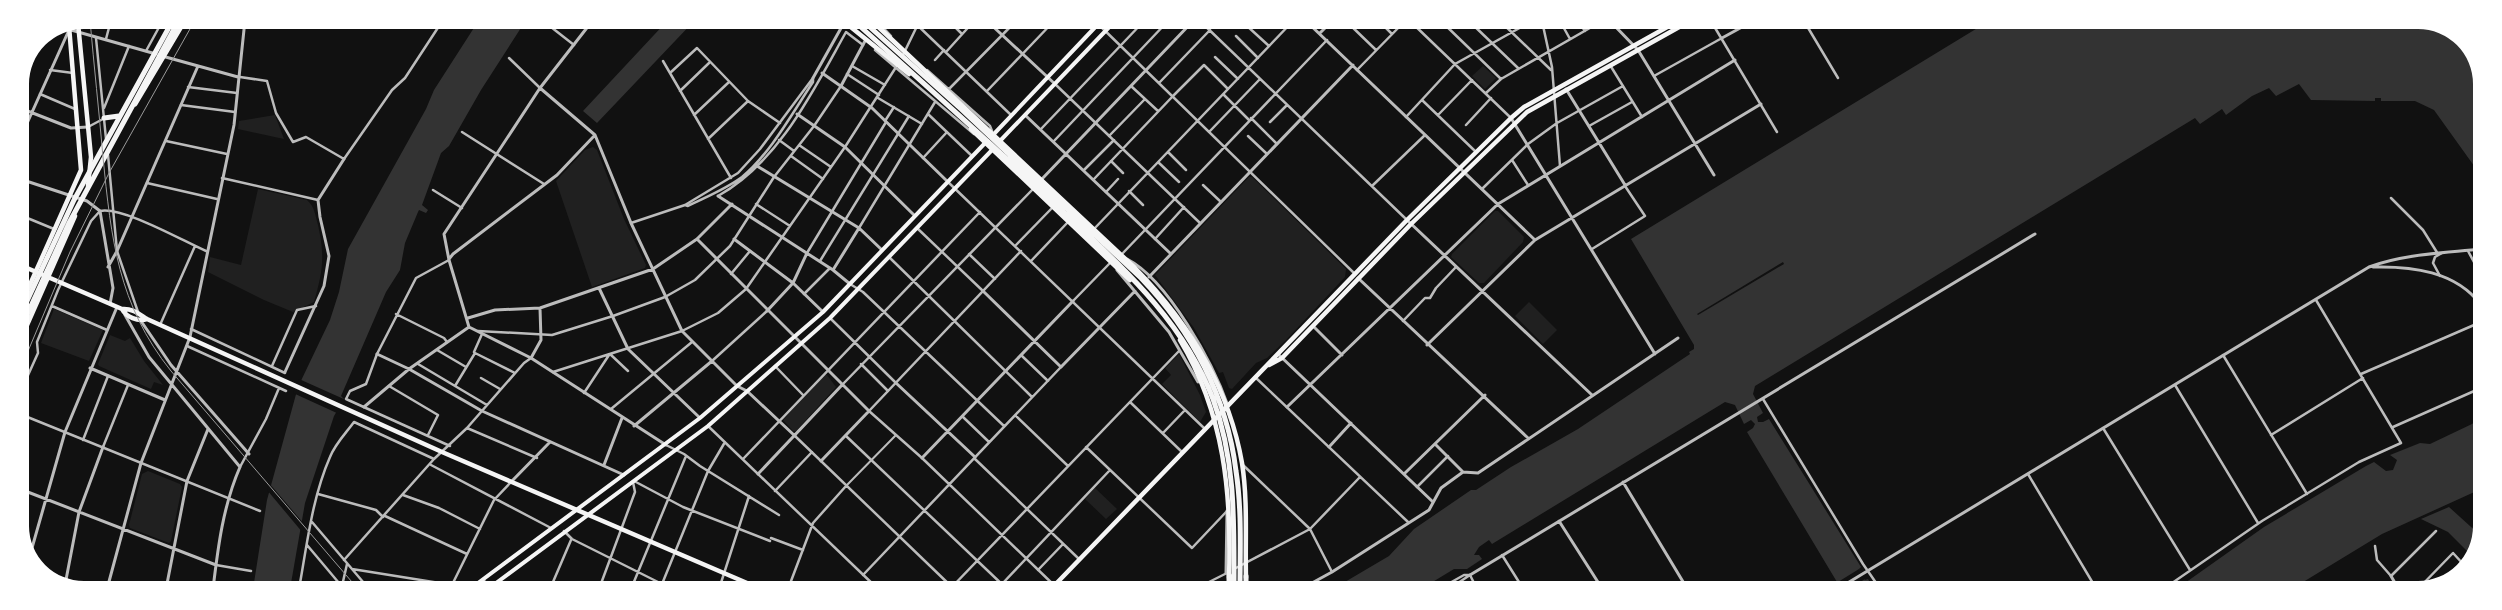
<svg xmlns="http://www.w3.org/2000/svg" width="2502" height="610" viewBox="0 0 2502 610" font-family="'Libre Baskerville',serif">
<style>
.green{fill:#202020}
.water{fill:#333}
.pier{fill:#111}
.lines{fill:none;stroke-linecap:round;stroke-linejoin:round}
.pedestrian{stroke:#bcbcbc;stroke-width:2}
.minor{stroke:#bcbcbc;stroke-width:2.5}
.tertiary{stroke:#bcbcbc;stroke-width:3}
.secondary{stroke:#f5f5f5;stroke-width:4}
.primary{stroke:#f5f5f5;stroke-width:4.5}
.trunk{stroke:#f5f5f5;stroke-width:4.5}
.motorway{stroke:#f5f5f5;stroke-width:5}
.rail{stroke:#9a9a9a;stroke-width:1}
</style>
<rect width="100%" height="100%" fill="#111"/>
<path class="green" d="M1483,66L1496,78L1485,89L1472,76Z
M275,115L284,139L238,129L239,121Z
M593,147L597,150L624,219L646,265L645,268L592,287L556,181L585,150Z
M1249,177H1252L1346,269L1345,277L1286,340L1267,358L1256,363L1232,389L1229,388L1223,372L1219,373L1194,328L1155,275Z
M258,189L307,200C315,207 315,215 318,225C325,256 323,271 314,302L293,312L264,300L208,272L210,257L241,265Z
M1495,211H1498L1524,237L1523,242L1484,283H1479L1451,257L1452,254Z
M1529,302L1557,330L1543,344L1515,316Z
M54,309L103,330L89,361L41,343Z
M110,335L125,341L130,338L144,361L163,385L154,382L151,389L99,366L98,364Z
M1179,354L1200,395L1206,412L1200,422L1162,384L1171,375L1165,368Z
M824,375H827L836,387L796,431H793L783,420Z
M148,471L180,484L182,487L171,541L169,543L130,528L129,525L142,474Z
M1095,488L1117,509L1106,519L1085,499Z"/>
<path class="water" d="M479,20H526L481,90L449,146L441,153L422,205L428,210L426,213L419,210L418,212L405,243L400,270L386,292L341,396L344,399L334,416L305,503L290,589H253L267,500L298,387L330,320L339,292L348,249L426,109L434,90Z
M668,20H695L597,123L583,111Z
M1989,21H2431L2466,42L2482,80V189L2474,171L2477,170L2434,110L2415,101H2381V98H2375V101L2311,100L2299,84L2276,96L2269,88L2252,96L2226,115L2222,109L2200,124L2195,118L1755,386L1753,394L1763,413L1757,417L1758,422H1763L1769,419L1861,567L1859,569L1865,580L1868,579L1874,590H1844L1837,582L1747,432L1753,428L1755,424L1751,420L1744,424L1735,405L1725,402L1492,544L1489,540L1479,547L1474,555H1479L1482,559L1467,569H1454L1421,589H1333L1389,556L1414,529L1471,490H1476L1511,467L1578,429L1690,354L1689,352L1694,349V345L1631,239Z
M2481,417V489L2382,534L2290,590H2175L2264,527L2366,466L2374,462L2386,471L2393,470L2397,460L2390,455L2420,443L2430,444L2472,424Z
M2449,507L2481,536L2471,555L2448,532L2421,519Z"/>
<path class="pier" d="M1783,262L1784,264L1698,315L1697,314Z
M299,379L346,400L339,414L293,393Z
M269,483L305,525L303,533L267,490Z
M1859,569L1865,579L1848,590H1843L1838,582Z"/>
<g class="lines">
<path class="pedestrian" d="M846,486L896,435"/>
<path class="minor" d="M542,20L574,45
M876,20L891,36
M912,20L1011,115
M948,20L962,34
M1095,21L1355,274
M1200,21L1407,220
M1346,21L1376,50
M1379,21L1392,34
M1410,21L1511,118
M1441,21L1501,79
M1469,21L1518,68
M1500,21L1551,70
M1542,21L1552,67L1560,166
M1560,21L1570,39
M1578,21L1585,31
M1711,21L1777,132
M1804,21L1838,78
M1246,25L1269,46
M1236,36L1258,58
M96,38L106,139
M106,39L111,20
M875,50L974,134
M146,51L163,20
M946,52L975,20
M902,57L920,20
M1215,57L1238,79
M509,58L540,88
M935,60L944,50
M663,61L731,178
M1610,65L1642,117
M852,66L885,85
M50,70L73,73
M927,70L990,126L992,131
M1357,70L1405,21
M670,73L697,48L748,101L780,123
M847,74L879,95
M1654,76L1722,38
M240,77L267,81L276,113L293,142L306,137L344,159L392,90L405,78L443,20
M1159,83L1210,30
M1055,84L1200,223
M1131,86L1158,111
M188,87L237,93
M949,89L1016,21
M680,91L709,63
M987,91L1054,21
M1486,93L1501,79L1602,21
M40,94L75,109
M1224,95L1249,120
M1173,96L1204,65L1228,89
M878,98L922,124
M1422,100L1476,152
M181,105L235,112
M104,108L129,46
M928,114L972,156
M694,115L729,82
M1438,115L1472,80
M1406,117L1455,64L1532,21
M1251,118L1277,144
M885,121L894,107
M1270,122L1287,105
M1466,125L1491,98
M1589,126L1632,102
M88,127L103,119
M1041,129L1144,21
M1210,131L1260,79
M462,132L544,184
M1109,136L1145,99
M1248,136L1267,154
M708,139L748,101
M779,140L794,151
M166,141L227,154
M1054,141L1168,21
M799,145L831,167
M1168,152L1186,170
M108,155L117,251L138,312
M791,156L823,179
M923,158L947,132
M1512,160L1528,185
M1111,161L1123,173
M1158,162L1179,182
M1084,170L1114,140
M222,178L318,200
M1094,179L1173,96
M948,182L1205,429
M147,183L217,199
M1203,185L1221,202
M1372,186L1425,135
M1482,189L1528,144L1557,123L1623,86
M433,190L462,208
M1129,191L1143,205
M1106,192L1118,179
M718,196C779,162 813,91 846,32L863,45
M2391,198L2423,230L2438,254
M756,204L790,226
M685,205L688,206C706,197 726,189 742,177C770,154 793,112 813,82V78
M20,215L54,229
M631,223L685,205L738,173L760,149L813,78
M859,228L935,102
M917,228L983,291
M1094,229L1293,21
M1155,239L1184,207
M1016,245L1053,207
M1592,249L1645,216L1625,186
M1021,251L869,411L922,458L1058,589
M2468,251L2481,275
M807,253L886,122
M969,254L995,279
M1122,254L1327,40
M889,257L1032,397
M449,260L416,278L377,354L366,384L350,391L346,399L450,446
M820,261L909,116
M1031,261L1068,222
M731,274L750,251
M2440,276L2433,263L2435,257L2442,253
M850,284L863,292L1004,426
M804,294L830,268
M1073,301L1110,263
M52,306L107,330
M396,314L444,338L447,342
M830,318L896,383
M1403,321L1425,298H1430L1436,288L1456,267
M160,325L195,246
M191,329L285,373
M478,331L552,335L613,316L665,297L695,280L730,246L774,177L814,126L841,86
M187,346L286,391
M437,350L466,367
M474,352L482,334
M610,354L628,371
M2223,355L2307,494
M1022,356L1048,381
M712,361L767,311
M418,364L487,405
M861,364L888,391
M272,366L297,310L316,306
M775,366L803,395
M553,372L682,331L718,313L746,289L845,147L898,64
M2361,374L2481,322
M1255,377L1408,522
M481,378L500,389
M842,385L1033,189
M2175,385L2258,523
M389,386L438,415L428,435
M455,386L475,353L515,373
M20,393L38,353L37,342L58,290L91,221L100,211C122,206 183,241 206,251
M584,393L609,355
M1763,399L1863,564L1881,590
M1130,402L1182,452
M611,409L692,342
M20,414L260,511
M1015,415L1068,466
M963,417L989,442
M708,426L878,589
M2393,427L2481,388
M467,428L537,458
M2103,428L2190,570
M1163,433L1185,410
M2271,435L2363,378
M795,436L954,589
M846,436L1007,589
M83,440L108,376
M666,445L684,454L700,466L779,515
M103,447L128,385
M1086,447L1192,548L1227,511
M743,459L980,212
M975,459L1079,559
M431,465L551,528
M1243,465L1310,529L1332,572
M240,467L266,419L279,388
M2028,474L2097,590
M634,481L683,507L770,541
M1417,487L1448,456
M775,491L812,452
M318,494L376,510L383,517
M403,495L439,508L480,529
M385,516L467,554
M312,522L369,589
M564,531L572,539L672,589
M771,538L803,550
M307,545L344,589
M2375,546L2377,560L2391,576L2436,531
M1502,555L1524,590
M344,560L434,459L467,428L524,363L531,358
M216,565L251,571
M352,569L452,585
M1234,569L1310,529L1360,477
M1038,570L1063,544
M44,573L83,589
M863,575L1061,367
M1470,575L1477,589
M2451,579L2464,565
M483,580L493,589
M1002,584L1110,470
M342,586L347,564
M2302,587L2304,590
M299,589C307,545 312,498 330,457C335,444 346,433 354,422L434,459
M450,589L494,500L511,482
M550,589L571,540
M599,589L635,492L633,482
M631,589L686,456
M660,589L708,471L725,442
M719,589L749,496
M788,589L813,523L846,486
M950,589L1179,351
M1195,589L1227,573
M1439,589L1464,575H1470
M1449,589L1470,575
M2162,590L2262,521L2359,462L2401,443L2316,300
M2417,590L2453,553L2464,565"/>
<path class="tertiary" d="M986,20L1055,84
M1306,21L1535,240
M1610,21L1638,50L1714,175
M64,28L156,54
M1320,33L1332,21
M1722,38L1753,21
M162,56L238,77
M822,73L872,108L948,182
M813,78L845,21
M841,86L865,41
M540,88L595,135L631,223L682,331L737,386L747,391L795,436
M1566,89L1625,185
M20,108L71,128L88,127
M797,114L845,147L915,216
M1025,115L1171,254
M1511,118L1655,354
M20,139L69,30
M757,166L859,228L882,250
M20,179L87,201L100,211L113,288L110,304
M1041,180L1193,21
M718,196L833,270L850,284
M1407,220L1592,395
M697,239L869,411L821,461
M734,239L793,283L823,312
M449,259L453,254L557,175L595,135
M1127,259C1168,280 1213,363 1228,406
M108,267L117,251L198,66
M2373,267C2411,266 2456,271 2481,305
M833,270L859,228
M1117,270L1169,332L1198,382
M1149,277L1353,65
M1358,278L1528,438
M599,288L628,349L700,418
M983,291L1061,367L1135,291
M767,311L793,283L807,253
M125,315L149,357L240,467C223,506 218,547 213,589
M468,318L495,310L540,308L653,269L697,239L732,204
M141,321L171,365L249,454
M1313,326L1342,355
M469,327L449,260L444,234L540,88L593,20
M469,327L531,358L666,445
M1427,345L1535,240L1761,104
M377,354L409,369L482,411L624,475
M1278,354L1433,502
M531,358L541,340L540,308
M90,368L165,400
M285,372L324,286L329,256L320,217L318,200L344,159
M896,383L975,457
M364,407L409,369L469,327
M1287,407L1498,204L1735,60
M634,426L712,361
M1435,444L1463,472
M1329,447L1351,423
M922,458L1073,301
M604,465L622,418
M758,474L842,385
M1404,474L1485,395
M511,482L550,442
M1623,482L1688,590
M20,489L216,565
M1559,521L1603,590
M30,555L65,432L117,307
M1226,573L1227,511
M1470,575L2035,234
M2391,576L2399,590
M65,585L79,512L103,447
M1454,587L1455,589
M107,589L141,463L190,337L234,125L245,20
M166,589L187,481L208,429
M1301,589L1332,572L1429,510L1441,488L1463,472L1478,473L1678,338
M1836,590L2369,267C2404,254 2444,253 2481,249"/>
<path class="secondary" d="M992,136L1101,21
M999,142L1115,21
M470,589L700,418L823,312L987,141
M488,589L708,426L830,318L993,149"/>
<path class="primary" d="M78,23L91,157L88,186
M20,265L122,309C132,308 139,314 147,319L442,452L761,589
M20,307L81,170L69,26
M122,309C126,317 138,322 147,319
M20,341L75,216
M1269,365L1282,358L1411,224L1527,112L1690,21
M1051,589L1407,220L1511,118L1524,107L1678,21"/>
<path class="trunk" d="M842,20L909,74
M871,20L1135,268C1188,322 1229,388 1242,463C1248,501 1245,540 1246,578
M971,129L1130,280
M1180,340C1224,413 1232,494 1229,578"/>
<path class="motorway" d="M853,20C921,81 989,141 1055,204C1117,263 1182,317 1213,399C1236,461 1234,524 1234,589
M862,20L961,109L1141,278C1192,331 1227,397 1236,471C1242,510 1240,550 1240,589
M135,104L185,20
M104,118L119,116
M20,316L74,200L173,20
M20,330L69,223L179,20
M1229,575V589
M1246,589V576"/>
<path class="rail" d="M90,20C94,66 99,111 103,157C111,238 118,305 171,371L358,589
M20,370L70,252L109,173L195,20"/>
</g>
<path d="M0 0H2502V610H0ZM84 29H2418A55 55 0 0 1 2473 84V526A55 55 0 0 1 2418 581H84A55 55 0 0 1 29 526V84A55 55 0 0 1 84 29Z" fill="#fff" fill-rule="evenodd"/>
</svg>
